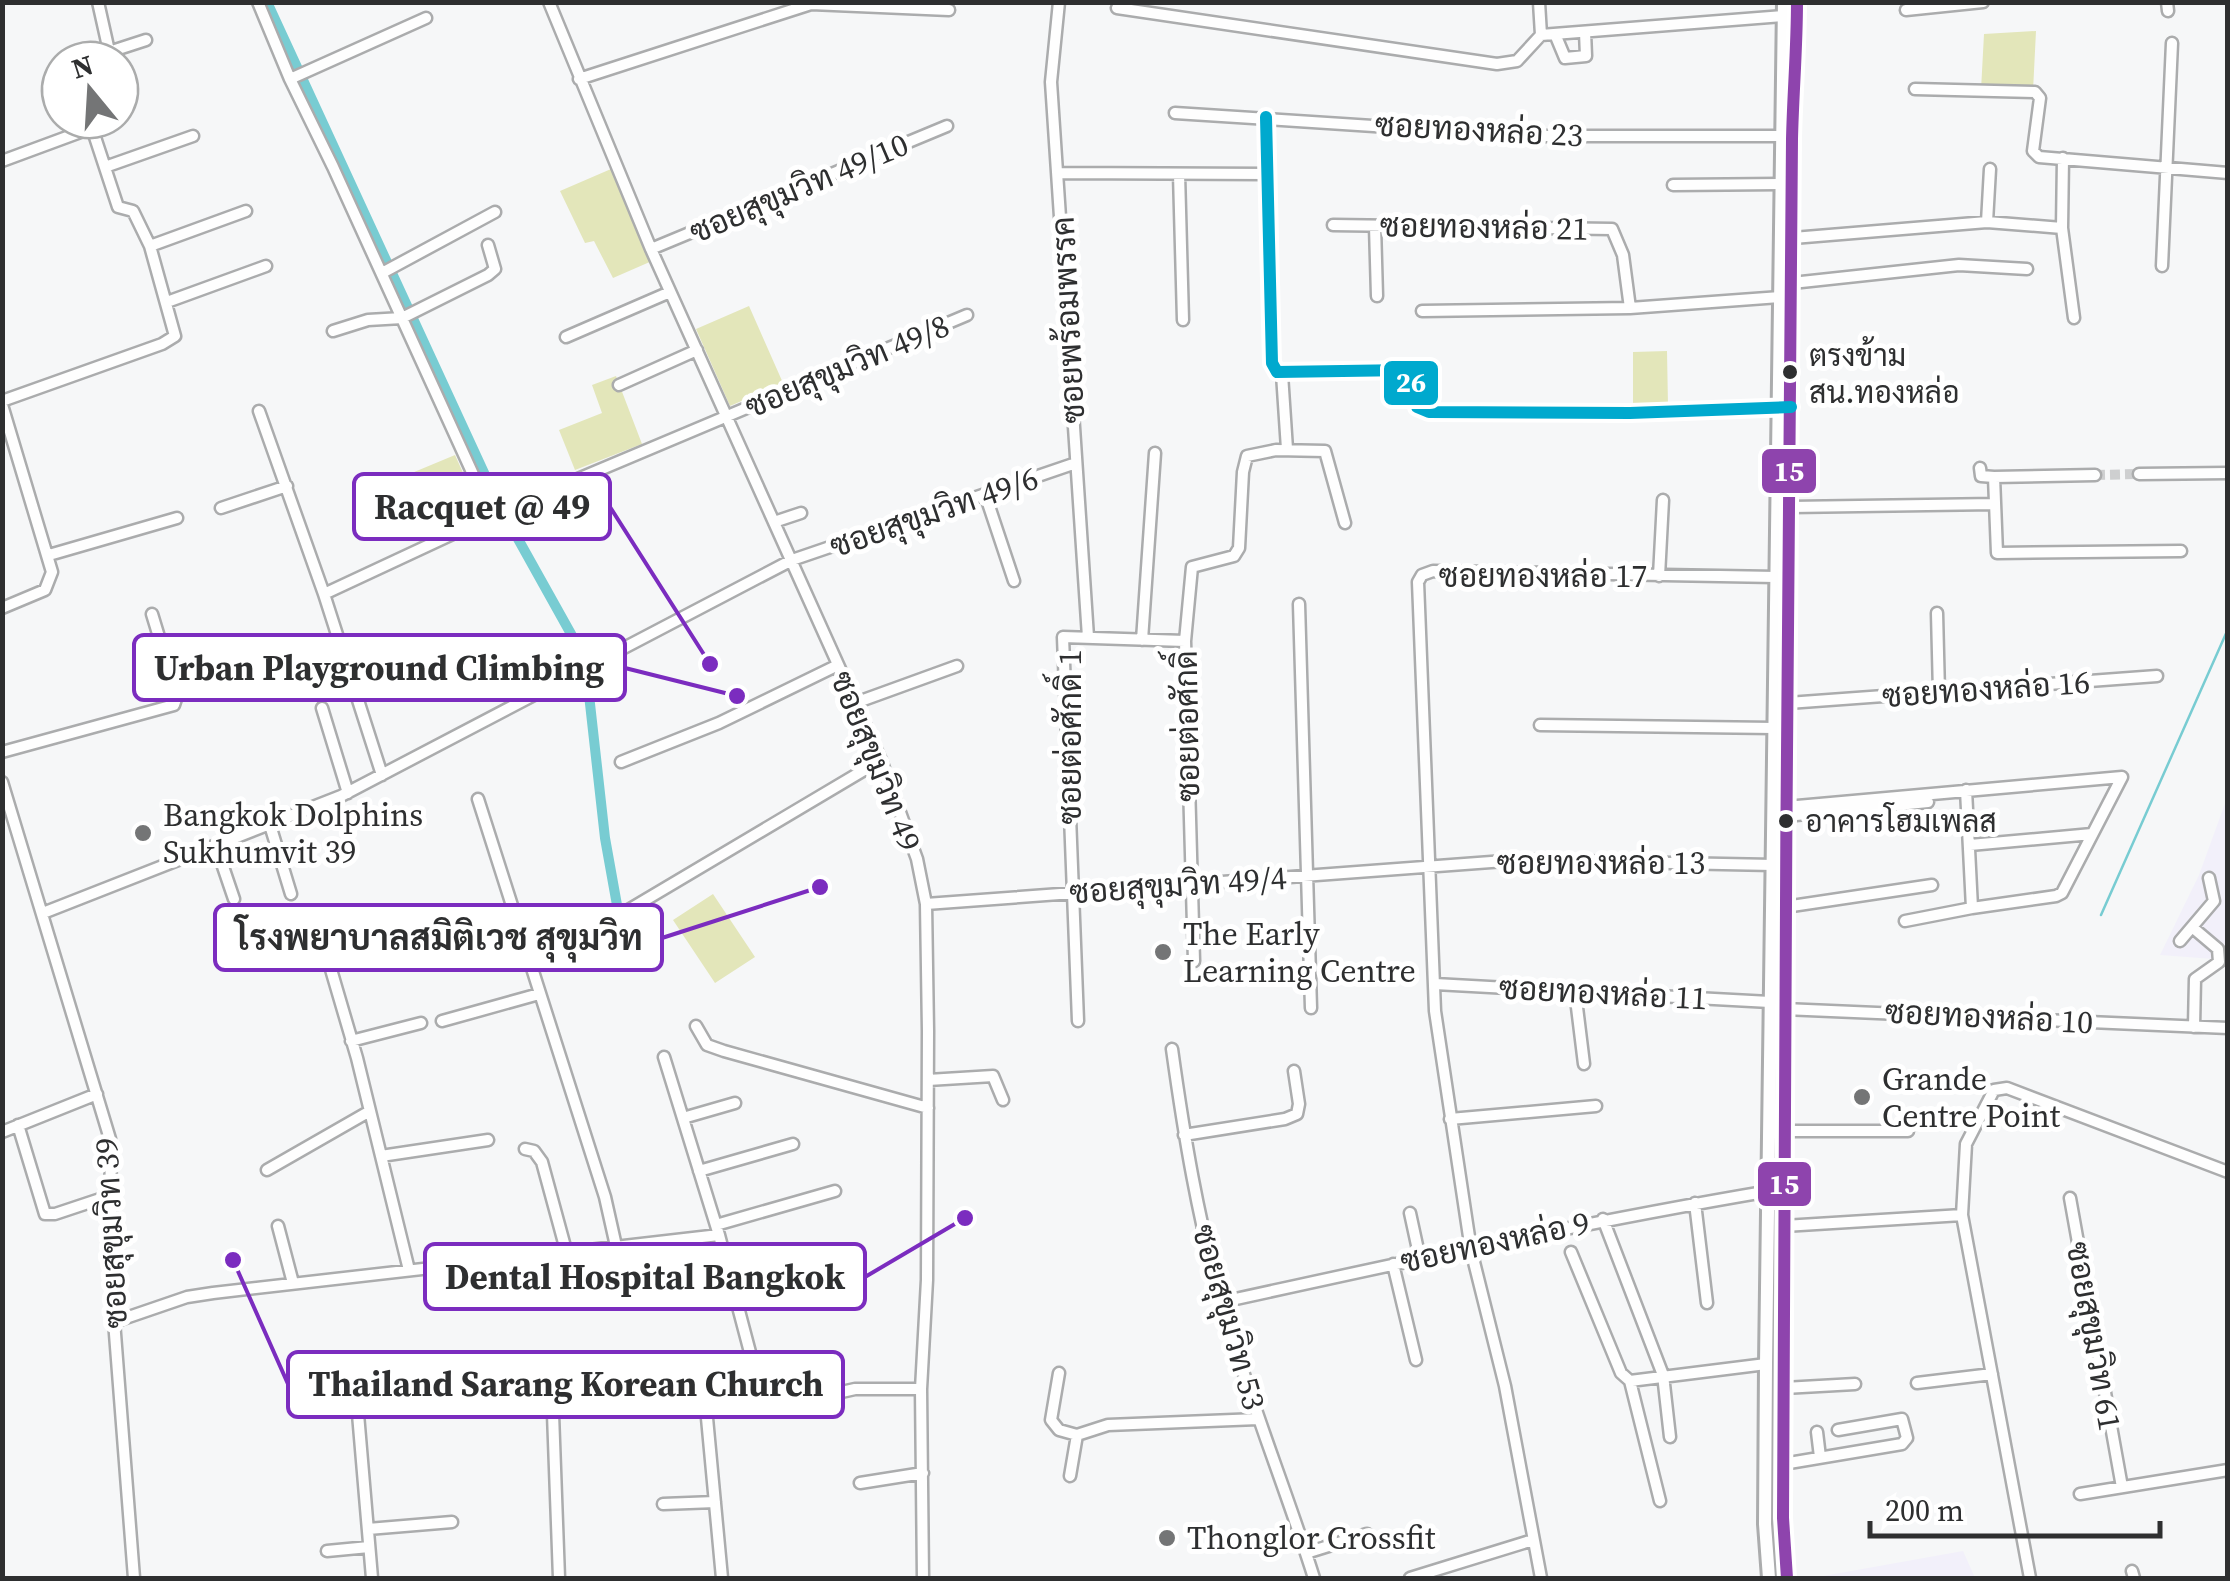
<svg xmlns="http://www.w3.org/2000/svg" width="2230" height="1581" viewBox="0 0 2230 1581" font-family="'Source Serif 4',Sarabun,serif">
<style>
.commercial{fill:#f2f0fa}
.green{fill:#e3e6ba}
.lines{fill:none;stroke-linecap:round;stroke-linejoin:round}
.stream{stroke:#78ccd2;stroke-width:2.5}
.canal{stroke:#78ccd2;stroke-width:10}
.minor-tunnel{stroke:#cecfd0;stroke-width:10;stroke-dasharray:10 5;stroke-linecap:butt}
.minor-casing{stroke:#abacad;stroke-width:15}
.major-casing{stroke:#abacad;stroke-width:18}
.minor{stroke:#fefefe;stroke-width:10}
.major{stroke:#fefefe;stroke-width:12}
.bus-1-casing{stroke:#fff;stroke-width:20}
.bus-2-casing{stroke:#fff;stroke-width:20}
.bus-1{stroke:#8e44ad;stroke-width:12}
.bus-2{stroke:#00a9ce;stroke-width:12}
.bus-dot{fill:#2e2f30;stroke:#fff;stroke-width:4}
.poi-dot{fill:#747576;stroke:#fff;stroke-width:4}
.labels{text-anchor:middle;dominant-baseline:central;stroke-width:10;stroke-linejoin:round;paint-order:stroke}
.bus-label{font-size:30px;fill:#2e2f30;stroke:#fff;text-anchor:start}
.street-label{font-size:32px;fill:#2e2f30;stroke:#fff}
.poi-label{font-size:32px;fill:#2e2f30;stroke:#fff;text-anchor:start}
.leader{fill:none;stroke:#7b2cbf;stroke-width:4}
.callout-dot{fill:#7b2cbf;stroke:#fff;stroke-width:4}
.callout{fill:#fff;stroke:#7b2cbf;stroke-width:4}
.callout-label{font-size:35px;text-anchor:middle;font-weight:bold;fill:#2e2f30}
.line-badge{stroke:#fff;stroke-width:4}
.badge-label{font-size:28px;text-anchor:middle;font-weight:bold;fill:#fff}
</style>
<rect width="100%" height="100%" fill="#f6f7f8"/>
<path class="commercial" d="M2227,798V960L2160,955L2199,875Z
M1963,1551L1975,1578H1812Z"/>
<path class="green" d="M2036,31L2033,91L1981,90L1984,34Z
M611,169L652,261L613,278L594,241L585,243L560,191Z
M749,306L783,383L730,406L696,329Z
M1667,351L1668,406H1633V352Z
M616,376L642,444L575,470L559,430L602,413L592,385Z
M455,455L479,508L428,534L407,475Z
M713,894L755,957L715,983L673,920Z"/>
<g class="lines">
<path class="stream" d="M2101,915L2228,629"/>
<path class="canal" d="M267,2L498,503L585,659L605,838L617,905"/>
<path class="minor-tunnel" d="M2095,475L2139,474"/>
<g class="minor-casing">
<path id="minor" d="M98,2L111,60
M258,2L290,79L333,167L492,516
M549,2L651,249L881,760L917,859L926,904L928,1031L927,1280L921,1389L923,1578
M1059,2L1051,82L1088,637
M1539,2L1541,35
M2167,2L2168,11
M1117,8L1497,64L1517,61L1541,35
M1906,10L1983,2
M1555,34L1565,58L1586,56L1585,32
M1541,35L1784,16
M109,52L146,40
M290,79L426,18
M579,79L811,4L949,10
M1915,89L2035,92L2040,98L2033,151L2039,157L2228,173
M120,102V115
M1175,113L1526,136H1784
M1266,117L1272,363L1277,372L1408,370L1417,407L1429,412L1630,413L1778,407
M2063,158L2062,228L2074,318
M2,161L113,120
M105,167L193,136
M1059,173L1267,174
M1179,174L1183,320
M1673,185L1783,184
M1987,222L1990,169
M1333,225L1612,229L1623,255L1630,308
M1375,226L1377,296
M1793,238L1987,222L2062,228
M150,246L246,211
M651,249L947,126
M2162,266L2172,43
M382,273L495,212
M1792,283L1959,265L2027,269
M167,302L266,266
M1422,311L1630,308L1781,297
M333,331L368,320L402,318L488,275L495,269L488,245
M566,337L670,292
M1282,374L1287,449
M619,385L697,350
M2,401L162,344L175,336L150,246L133,211L118,207L92,128
M2,405L52,572L45,590L2,608
M259,411L324,594L382,775
M1980,468L1981,476L1994,477
M2139,474L2228,473
M2095,475L1994,477L1997,553L2181,551
M985,494L1014,581
M1791,507L1995,504
M221,508L287,486
M774,522L801,513
M49,555L177,518
M1659,576L1663,500
M324,594L502,511L967,315
M1299,604L1311,1008
M1937,613L1939,693
M1142,640L1155,453
M855,703L957,666
M1788,703L2157,676
M322,708L348,793
M1540,725L1774,728
M2,752L174,705L177,696L152,614
M621,762L719,723L838,665
M2,782L110,1139L113,1308L134,1578
M1966,790L1972,908
M478,799L605,1197L616,1246
M1786,807L2122,777L2062,893L2056,896L1972,908L1905,921
M1786,816L1928,802
M270,825L291,894
M1970,845L2092,834
M216,846L234,899
M926,904L1518,860L1773,865
M1785,907L1932,885
M43,913L341,796L792,560L1076,463
M620,915L881,760
M2192,927L2218,949L2219,962L2195,979L2194,1027
M320,932L357,1058L409,1270
M2180,941L2214,901L2209,878
M1194,961L1185,641L1192,567L1234,556L1239,548L1243,472L1247,456L1276,450L1325,451L1345,523
M330,966L381,950
M1435,984L1770,1002
M1575,991L1584,1064
M1784,1009L2228,1028
M442,1021L539,994
M1078,1021L1063,637L1185,641
M696,1026L707,1045L724,1051L928,1108
M351,1041L421,1023
M1172,1049C1184,1135 1198,1220 1222,1303C1248,1397 1285,1486 1314,1578
M664,1057L719,1235L765,1409L855,1389H921
M928,1080L993,1076L1003,1100
M683,1118L735,1103
M1450,1119L1596,1106
M18,1125L45,1214H55L112,1195
M1785,1131H1908
M2,1132L97,1094
M1184,1135L1285,1119L1297,1114L1299,1104L1294,1071
M525,1149L534,1151L542,1162L567,1254
M381,1156L488,1140
M267,1170L370,1111
M699,1171L793,1144
M2070,1198L2122,1487
M1695,1203L1707,1303
M1410,1213L1420,1259
M1603,1219L1663,1375L1670,1437
M716,1225L835,1191
M278,1226L293,1283
M1784,1226L1962,1215
M1571,1252L1621,1373L1630,1381L1660,1501
M1393,1264L1416,1360
M730,1278L818,1253
M1222,1302C1404,1262 1586,1222 1770,1191
M114,1322L187,1297L213,1293L719,1235
M551,1359L559,1578
M354,1367L372,1578
M1059,1373L1051,1420L1059,1430L1077,1435L1108,1425L1258,1419
M1630,1381L1766,1364
M1917,1383L1992,1374
M1784,1388L1855,1384
M707,1418L722,1578
M1817,1432L1820,1457
M1783,1464L1902,1444L1907,1438L1902,1419L1838,1430
M1070,1476L1077,1435
M860,1483L923,1473
M2080,1494L2228,1470
M663,1504L715,1502
M368,1529L452,1522
M327,1551L369,1547
M1306,1553L1367,1534
M2132,1571L2134,1578
M1410,1578L1533,1540
M1541,1578L1505,1386L1471,1250L1435,1011L1418,582L1422,575L1433,571L1776,577
M2030,1578L1962,1215L1966,1144L1994,1090L2007,1088L2228,1172"/>
</g>
<g class="major-casing">
<path id="major" d="M1769,1578L1765,1524L1766,1364L1784,2
M1787,1578L1783,1518C1785,1058 1787,599 1792,139C1793,94 1797,48 1797,2"/>
</g>
<use href="#minor" class="minor"/>
<use href="#major" class="major"/>
<g class="bus-1-casing">
<path id="bus-1" d="M1787,1578L1783,1518C1785,1058 1787,599 1792,139C1793,94 1797,48 1797,2"/>
</g>
<g class="bus-2-casing">
<path id="bus-2" d="M1266,117L1272,363L1277,372L1408,370L1417,407L1429,412L1630,413L1791,407"/>
</g>
<use href="#bus-1" class="bus-1"/>
<use href="#bus-2" class="bus-2"/>
</g>
<g class="bus-dot">
<circle cx="1790" cy="372" r="9"/>
<circle cx="1786" cy="821" r="9"/>
</g>
<g class="poi-dot">
<circle cx="143" cy="833" r="10"/>
<circle cx="1163" cy="952" r="10"/>
<circle cx="1862" cy="1097" r="10"/>
<circle cx="1167" cy="1538" r="10"/>
</g>
<g class="labels">
<g class="bus-label">
<text x="1809" y="355">ตรงข้าม<tspan x="1809" dy="37">สน.ทองหล่อ</tspan></text>
<text x="1805" y="821">อาคารโฮมเพลส</text>
</g>
<g class="street-label">
<text transform="translate(1479 130) rotate(3)">ซอยทองหล่อ 23</text>
<text transform="translate(799 188) rotate(-23)">ซอยสุขุมวิท 49/10</text>
<text transform="translate(1484 227) rotate(1)">ซอยทองหล่อ 21</text>
<text transform="translate(1068 320) rotate(-93)">ซอยพร้อมพรรค</text>
<text transform="translate(847 366) rotate(-23)">ซอยสุขุมวิท 49/8</text>
<text transform="translate(934 512) rotate(-19)">ซอยสุขุมวิท 49/6</text>
<text x="1543" y="576">ซอยทองหล่อ 17</text>
<text transform="translate(1986 689) rotate(-4)">ซอยทองหล่อ 16</text>
<text transform="translate(1187 726) rotate(-91)">ซอยต่อศักดิ์</text>
<text transform="translate(1070 737) rotate(-90)">ซอยต่อศักดิ์ 1</text>
<text transform="translate(876 761) rotate(68)">ซอยสุขุมวิท 49</text>
<text x="1601" y="863">ซอยทองหล่อ 13</text>
<text transform="translate(1178 885) rotate(-4)">ซอยสุขุมวิท 49/4</text>
<text transform="translate(1603 993) rotate(3)">ซอยทองหล่อ 11</text>
<text transform="translate(1989 1017) rotate(3)">ซอยทองหล่อ 10</text>
<text transform="translate(111 1233) rotate(-93)">ซอยสุขุมวิท 39</text>
<text transform="translate(1495 1242) rotate(-12)">ซอยทองหล่อ 9</text>
<text transform="translate(1229 1317) rotate(74)">ซอยสุขุมวิท 53</text>
<text transform="translate(2094 1336) rotate(80)">ซอยสุขุมวิท 61</text>
</g>
<g class="poi-label">
<text x="163" y="815">Bangkok Dolphins<tspan x="163" dy="37">Sukhumvit 39</tspan></text>
<text x="1183" y="934">The Early<tspan x="1183" dy="37">Learning Centre</tspan></text>
<text x="1882" y="1079">Grande<tspan x="1882" dy="37">Centre Point</tspan></text>
<text x="1187" y="1538">Thonglor Crossfit</text>
</g>
</g>
<path class="leader" d="M710 664L610 507M737 696L625 668M820 887L662 938M965 1218L865 1277M233 1260L288 1384"/>
<g class="callout-dot">
<circle cx="710" cy="664" r="10"/>
<circle cx="737" cy="696" r="10"/>
<circle cx="820" cy="887" r="10"/>
<circle cx="965" cy="1218" r="10"/>
<circle cx="233" cy="1260" r="10"/>
</g>
<g class="callout">
<rect x="354" y="474" width="256" height="65" rx="10"/>
<rect x="134" y="635" width="491" height="65" rx="10"/>
<rect x="215" y="905" width="447" height="65" rx="10"/>
<rect x="425" y="1244" width="440" height="65" rx="10"/>
<rect x="288" y="1352" width="555" height="65" rx="10"/>
</g>
<g class="callout-label">
<text x="482" y="519">Racquet @ 49</text>
<text x="379" y="680">Urban Playground Climbing</text>
<text x="439" y="950">โรงพยาบาลสมิติเวช สุขุมวิท</text>
<text x="645" y="1289">Dental Hospital Bangkok</text>
<text x="566" y="1396">Thailand Sarang Korean Church</text>
</g>
<g class="line-badge">
<rect x="1382" y="359" width="58" height="48" rx="10" fill="#00a9ce"/>
<rect x="1760" y="447" width="58" height="48" rx="10" fill="#8e44ad"/>
<rect x="1756" y="1160" width="57" height="48" rx="10" fill="#8e44ad"/>
</g>
<g class="badge-label">
<text x="1411" y="392">26</text>
<text x="1789" y="481">15</text>
<text x="1784" y="1194">15</text>
</g>
<rect width="2230" height="1581" fill="none" stroke="#2e2f30" stroke-width="10"/>
<g transform="translate(90 90) rotate(342)"><circle r="48" fill="#ffffff" stroke="#abacac" stroke-width="2.5"/>
<path d="M0-8L18 38L0 25L-18 38Z" fill="#747576"/>
<text y="-15" font-size="28" font-weight="bold" text-anchor="middle" fill="#2e2f30">N</text>
</g>
<path d="M1870 1521v15h290v-15" fill="none" stroke="#2e2f30" stroke-width="5"/>
<text x="1885" y="1521" font-size="30" fill="#2e2f30" stroke="#ffffff" stroke-width="8" paint-order="stroke">200 m</text>
</svg>
